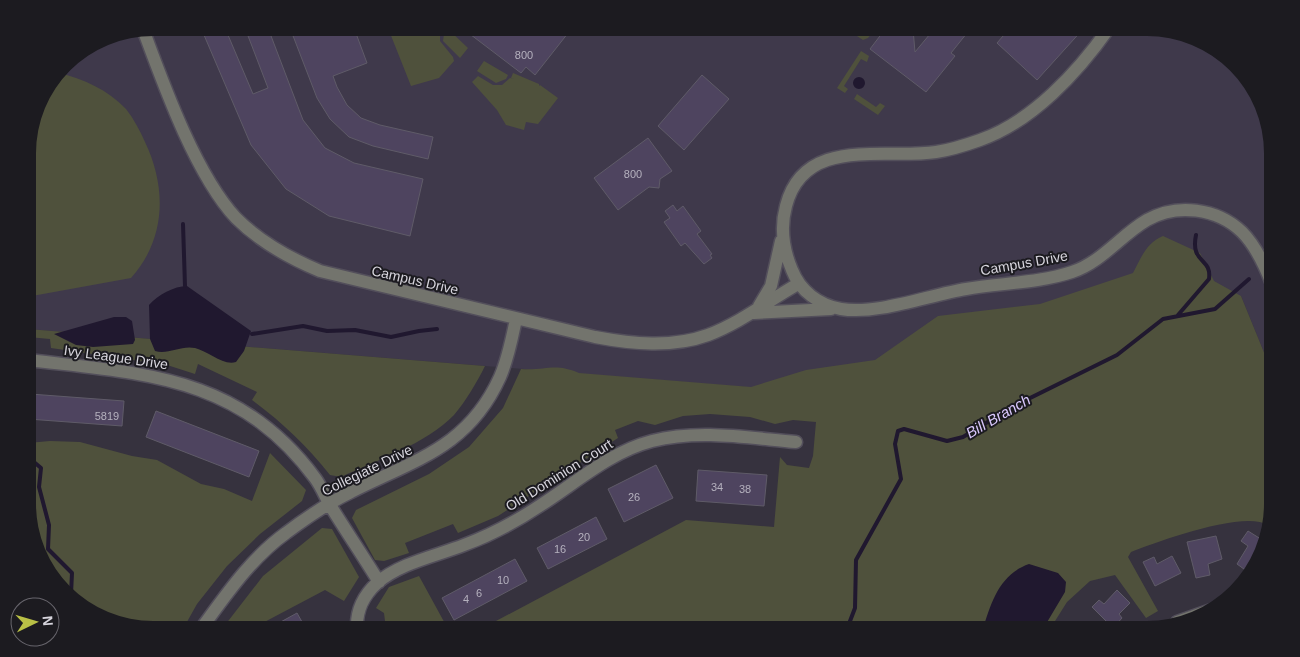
<svg xmlns="http://www.w3.org/2000/svg" width="1300" height="657" viewBox="0 0 1300 657" font-family="Helvetica,sans-serif">
<style>
.built{fill:#3f394b}
.green{fill:#4f513c}
.water{fill:#20182f}
.lines{fill:none;stroke-linecap:round;stroke-linejoin:round}
.stream{stroke:#20182f;stroke-width:4}
.building{fill:#4e445f;stroke:#5f5b68}
.minor-casing{stroke:#534f5b;stroke-width:15}
.minor{stroke:#73746d;stroke-width:12}
.labels{text-anchor:middle;dominant-baseline:central;stroke-width:4;stroke-linejoin:round;paint-order:stroke}
.number-label{font-size:11px;fill:#b5b1be}
.street-label{font-size:14px;fill:#d7d5dd;stroke:#1c1b20}
.water-label{font-size:15px;font-style:italic;fill:#dac8fd;stroke:#1c1b20}
</style>
<rect width="100%" height="100%" fill="#36323e"/>
<path class="built" d="M153,28H1147L1202,40L1247,77L1271,137L1272,372L1241,296L918,401L28,329V145L40,98L70,59L105,37Z"/>
<path class="green" d="M388,28H444L440,34V41L453,57L454,61L439,78L411,86Z
M845,28H876L868,38L863,40Z
M916,28H935L929,35L917,36Z
M448,29L468,48L460,58L443,41L444,34Z
M861,51L869,56L867,62L861,59L844,86L848,89L845,93L837,88Z
M484,61L508,75L506,79L496,83L477,71Z
M59,73C84,79 108,90 126,109C134,119 140,131 145,142C167,188 166,239 131,278L32,296V286H28V145L40,98Z
M513,73L539,84V86L540,85L558,98L538,124L526,122L524,130L506,125L497,110L472,82L478,76L493,85H502L510,78L514,79L511,78Z
M857,94L876,107L880,103L885,106L878,115L854,99Z
M1163,236L1200,253L1214,281L1241,296L1272,372V504L1268,525C1243,510 1157,542 1131,552L1128,557L1158,611L1146,618L1115,575L1090,581L1067,602L1050,629H481L686,520L774,527L780,457L787,465L809,468L813,456L816,422L793,420L775,424L750,417L710,414L683,416L655,425L638,421L615,430L618,438L498,516L458,533L453,524L405,543L409,553L384,561L375,560L352,518L356,510L429,474L469,447L503,408L521,369C546,371 554,362 579,373L751,387L806,370L875,360L938,316L1040,304L1133,273C1141,258 1146,243 1163,236Z
M28,329L485,366C477,382 466,401 454,415C426,444 377,460 341,477L330,475C306,445 283,423 252,400L257,392L198,364L195,374L167,365L51,348L50,339L28,337Z
M50,441L80,442L132,456L157,460L201,484L224,489L252,501L270,453L306,490L302,501L260,534L227,566L197,604L183,629H153L98,617L53,580L29,521L28,443Z
M322,528L332,529L359,577L344,601L325,590L255,627L256,629H222L263,576Z
M419,576L448,629H386L384,613L376,608L389,587Z"/>
<path class="water" d="M853 83a6 6 0 1 1 12 0a6 6 0 1 1-12 0Z
M187,286L251,331L244,351L236,362C223,366 208,351 195,348C181,345 168,355 155,351L150,339L149,305C158,295 174,286 187,286Z
M114,317H126L132,321L135,340L133,344L93,347L76,345L54,334Z
M1029,564L1058,573L1066,582L1065,592L1043,629H983C991,602 1000,574 1029,564Z"/>
<g class="lines">
<path class="stream" d="M183,224L185,286
M1178,315L1209,279C1212,257 1190,264 1196,235
M252,334L303,326L327,331L355,330L391,337L419,331L437,329
M28,457L41,468L39,487L49,525L48,549L72,573L71,594
M847,629L855,608L856,560L901,479L895,444L898,431L904,429L947,441L963,437L1014,406L1117,355L1163,319L1215,309L1249,279"/>
</g>
<path class="building" d="M201,28H225L253,94L268,88L245,28H268L303,120L325,148L354,163L423,179L410,236L329,216L286,189L251,145Z
M290,28H354L367,63L333,76L337,87L347,105L361,118L380,125L433,137L428,159L373,146L349,137L330,119L317,98Z
M462,28H572L535,75L526,67L521,73Z
M886,28H898L901,30L913,29L915,52L935,28H971L951,53L955,56L926,92L870,49Z
M1010,28H1084L1037,80L997,43Z
M702,75L729,99L684,150L658,126Z
M648,138L672,171L660,179L659,188L649,187L618,210L594,178Z
M673,205L677,211L683,206L701,231L697,234L712,254L710,255L712,258L704,264L685,243L681,246L664,222L670,218L665,211Z
M30,394L124,401L122,426L28,419Z
M156,411L259,451L249,477L146,437Z
M656,465L673,498L624,522L608,489Z
M698,470L767,475L764,506L696,501Z
M596,517L607,539L548,569L537,548Z
M1248,531L1264,541L1260,558L1248,572L1237,564L1248,546L1241,541Z
M1216,536L1222,559L1208,564L1210,575L1196,578L1187,542Z
M1172,556L1181,573L1155,586L1143,562L1154,557L1157,564Z
M515,559L527,581L454,620L442,598Z
M1117,590L1130,603L1119,614L1122,618L1113,628L1092,607L1099,600L1104,604Z
M297,613L306,629H268Z"/>
<g class="lines">
<g class="minor-casing">
<path id="minor" d="M1109,28C1078,72 1032,122 980,140C966,145 950,150 936,152C885,160 804,135 786,206C780,228 783,249 792,270C800,291 819,305 841,309C878,315 929,295 966,289C1001,283 1039,283 1072,272C1102,262 1121,235 1147,220C1177,203 1217,208 1242,232C1256,246 1265,266 1272,284
M143,29C164,86 196,175 236,218C260,242 289,258 320,271L595,337C632,344 672,348 708,335C740,323 768,301 798,284
M759,306L771,286L781,241
M754,313L831,309
M28,360C144,374 239,375 315,478C321,486 325,496 330,505C346,531 363,556 379,582
M1177,622L1211,610
M201,629C226,595 251,558 286,533C306,518 328,503 351,492C414,460 468,448 500,377C508,359 512,338 516,319
M357,629C356,610 363,596 377,583C400,563 436,556 464,545C491,535 517,521 541,505C577,482 610,452 652,441C699,429 749,438 796,442"/>
</g>
<use href="#minor" class="minor"/>
</g>
<g class="labels">
<g class="number-label">
<text x="524" y="55">800</text>
<text x="633" y="174">800</text>
<text x="107" y="416">5819</text>
<text x="717" y="487">34</text>
<text x="745" y="489">38</text>
<text x="634" y="497">26</text>
<text x="584" y="537">20</text>
<text x="560" y="549">16</text>
<text x="503" y="580">10</text>
<text x="479" y="593">6</text>
<text x="466" y="599">4</text>
</g>
<g class="street-label">
<text transform="translate(1024 263) rotate(-10)">Campus Drive</text>
<text transform="translate(415 280) rotate(13)">Campus Drive</text>
<text transform="translate(116 357) rotate(8)">Ivy League Drive</text>
<text transform="translate(367 470) rotate(-26)">Collegiate Drive</text>
<text transform="translate(559 475) rotate(-32)">Old Dominion Court</text>
</g>
<g class="water-label">
<text transform="translate(998 416) rotate(-30)">Bill Branch</text>
</g>
</g>
<path d="M0 0H1300V657H0ZM153 36H1147A117 117 0 0 1 1264 153V504A117 117 0 0 1 1147 621H153A117 117 0 0 1 36 504V153A117 117 0 0 1 153 36Z" fill="#1c1b20" fill-rule="evenodd"/>
<g transform="translate(35 622) rotate(85)"><circle r="24" fill="#1c1b20" stroke="#67656c"/>
<path d="M0-4L9 19L0 12L-9 19Z" fill="#b9c046"/>
<text y="-8" font-size="14" font-weight="bold" text-anchor="middle" fill="#d7d5dd">N</text>
</g>
</svg>
